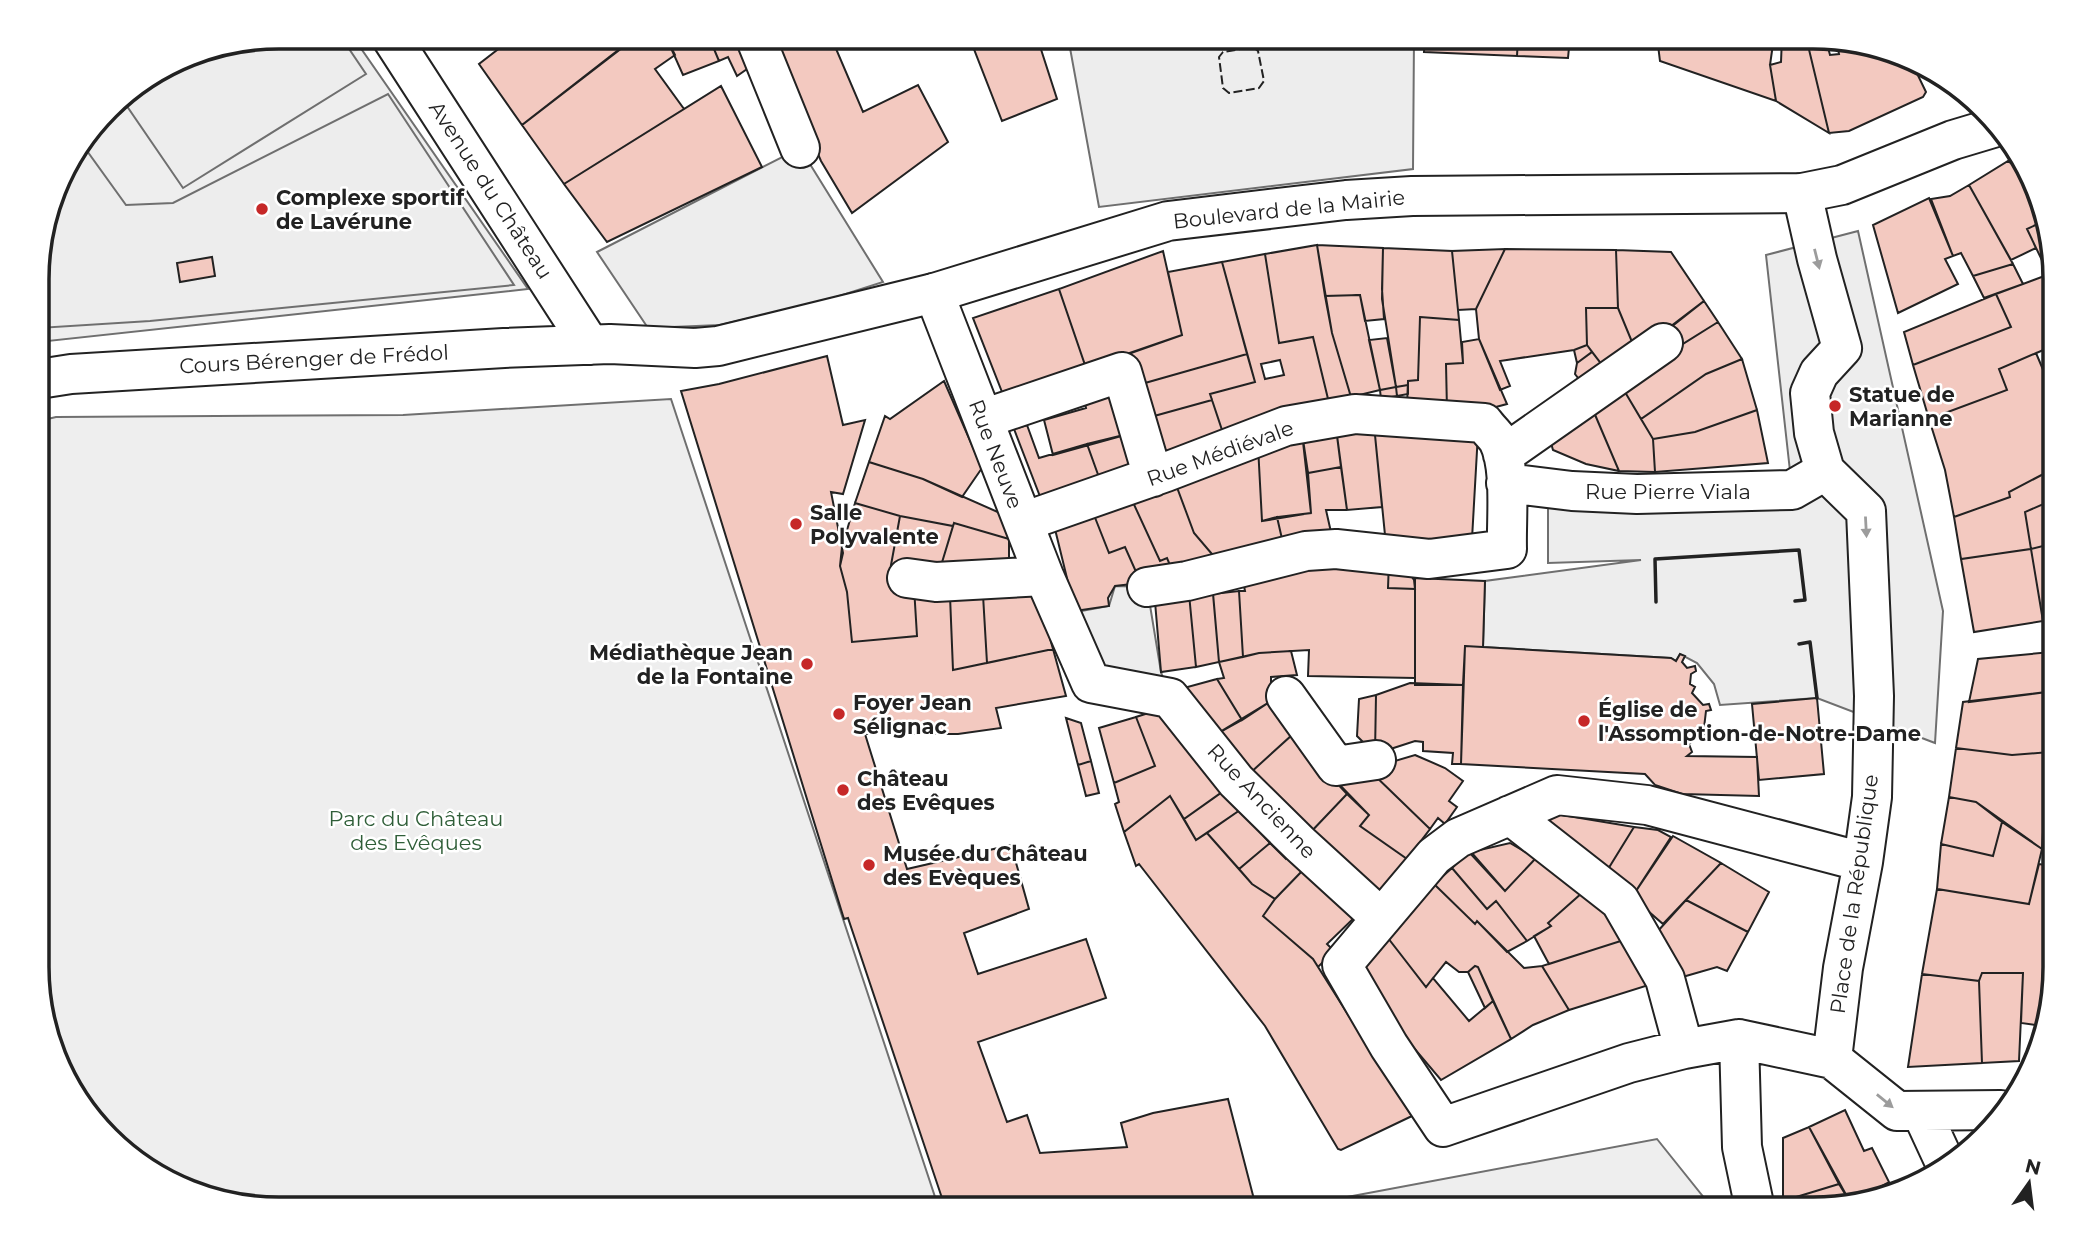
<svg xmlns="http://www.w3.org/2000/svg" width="2092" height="1246" viewBox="0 0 2092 1246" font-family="Montserrat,sans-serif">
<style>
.green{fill:#eee;stroke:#6f6f6f;stroke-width:2}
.parking{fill:#ededed;stroke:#6f6f6f;stroke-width:2}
.building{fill:#f3c9c0;stroke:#222;stroke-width:2;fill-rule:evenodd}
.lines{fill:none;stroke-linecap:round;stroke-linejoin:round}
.street-casing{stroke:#222;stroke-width:42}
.secondary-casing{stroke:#222;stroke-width:42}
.street{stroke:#fff;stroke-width:38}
.secondary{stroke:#fff;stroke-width:38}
.fence{stroke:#222;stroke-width:2;stroke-dasharray:9 3.5;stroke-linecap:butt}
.wall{stroke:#222;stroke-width:3.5}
.oneway{fill:#9c9c9c}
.poi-dot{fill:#c62828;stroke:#fff;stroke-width:2.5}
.labels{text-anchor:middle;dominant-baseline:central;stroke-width:5;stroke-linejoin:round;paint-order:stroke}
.street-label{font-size:21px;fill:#222;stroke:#fff}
.poi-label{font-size:21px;font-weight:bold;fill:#222;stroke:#fff;text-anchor:start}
.park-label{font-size:21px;fill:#2f5e38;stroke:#fff}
.rim{fill:none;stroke:#222;stroke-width:3.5}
</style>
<rect width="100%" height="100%" fill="#fff"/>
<path class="green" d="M279,37H353L528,289L39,342V247L62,171L119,97L186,55Z
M671,399L939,1209H278L157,1177L77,1101L39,999V421L56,417L403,415Z
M1657,1139L1713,1209H1283Z"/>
<path class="parking" d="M279,37H341L366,74L183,188L120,96L186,55Z
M1068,37H1414L1413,169L1099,207Z
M388,94L514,285L150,321L39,328V247L62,171L82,144L126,205L173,203Z
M800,148L883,282L827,300L720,325L648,328L597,252Z
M1858,231L1943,611L1935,743L1817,698L1720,705L1714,684L1697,663L1680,654L1676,661L1671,658L1483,647L1485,581L1641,560L1548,563V506L1792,489L1766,255Z
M1115,586L1147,587L1161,672L1170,698L1091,683L1060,615L1109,606Z"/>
<path class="building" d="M514,37H621L627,44L522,125L479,64Z
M635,37H666L675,55L655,69L684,109L564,184L522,125Z
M666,37H709L719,61L683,75Z
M709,37H750L760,60L737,76L728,57L719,61Z
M767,37H831L863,112L918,85L948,142L852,213L821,161Z
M993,37H1037L1057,99L1002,121L972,44Z
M1425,37H1518L1517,56L1424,52Z
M1518,37H1570L1568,58L1517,56Z
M1657,37H1774L1770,65L1776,101L1660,61Z
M1782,37H1806L1829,133L1776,101L1770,65L1781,62Z
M1806,37L1826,40L1830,55L1839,54L1837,43L1912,63L1926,92L1923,97L1849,131L1829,133Z
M721,86L762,167L607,242L564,184Z
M2008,161L2029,177L2042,222L2027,229L2036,248L2011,260L1969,185Z
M1969,185L2013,264L1973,276L1961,253L1953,256L1931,199L1950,196Z
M1929,198L1953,256L1945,259L1958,284L1898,313L1873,225Z
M2042,222L2055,262V272L2049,275L2027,229Z
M1317,245L1383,248L1382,289L1384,319L1365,321L1360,295L1325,296Z
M1317,245L1332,333L1351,397L1330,407L1313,337L1279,343L1265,254Z
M1383,248L1452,251L1459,320L1420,317L1418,380L1408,381V385L1396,387L1382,299Z
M1505,249L1476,309L1458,310L1452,251Z
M1505,249L1616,250L1618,308H1586L1587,345L1574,350L1500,361L1510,386L1500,390L1479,339L1476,309Z
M1616,250L1671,252L1704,301L1637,354L1618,308Z
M1163,251L1182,335L1086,368L1059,289Z
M1265,254L1279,343L1313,337L1330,407L1225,439L1210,394L1255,382L1222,262ZM1280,360L1284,375L1265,379L1261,364Z
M212,257L215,276L180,282L177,263Z
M1222,262L1247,354L1138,385L1131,353L1182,335L1168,272Z
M2013,264L2023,284L1984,298L1973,276Z
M2055,272V345L1999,369L2007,390L1929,419L1913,365L2011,327L1996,294Z
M1059,289L1086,368L1004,397L973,318Z
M1996,294L2011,327L1913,365L1904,332Z
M1360,295L1380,390L1351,397L1332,333L1325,296Z
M1704,301L1718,322L1673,350L1662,333Z
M1586,308H1618L1637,354L1609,374L1587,345Z
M1420,317L1459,320L1463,363L1446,364L1447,410L1407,406L1408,381L1418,380Z
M1718,322L1742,359L1706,374L1641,419L1622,387L1648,366Z
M1387,338L1396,387L1380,390L1369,340Z
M1479,339L1507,404L1477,412L1447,410L1446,364L1463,363L1462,342Z
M1587,345L1592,352L1577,363L1574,350Z
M1592,352L1609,374L1588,391L1575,374L1577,363Z
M2036,353L2055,398V468L2009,492L2010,497L1954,517L1945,470L1929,419L2007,390L1999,369Z
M1247,354L1255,382L1210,394L1212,400L1147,418L1138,385Z
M827,356L843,425L865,420L843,494L831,492L843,553L840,566L847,592L852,642L917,636L914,587L950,596L953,670L1053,649L1066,696L996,708L1001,728L958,734H865L907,869L1011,845L1029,909L964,933L978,974L1086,939L1106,998L978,1042L1007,1122L1027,1115L1040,1153L1127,1147L1121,1123L1153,1113L1228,1099L1256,1207L942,1209L941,1206L944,1204L848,918L844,919L681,391L719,384Z
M1742,359L1757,410L1695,432L1653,439L1641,419L1706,374Z
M944,381L982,468L962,497L923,479L869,462L885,416L890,419Z
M1408,385V394L1397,396L1396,387Z
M1396,387L1397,396L1381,399L1380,390Z
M1622,387L1653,439L1655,472L1619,471L1593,410Z
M1117,390L1132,433L1053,455L1044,420L1086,408L1084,399Z
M1212,400L1225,439L1160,462L1147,418Z
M1593,410L1619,471L1586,464L1553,450L1551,443Z
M1757,410L1768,463L1655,472L1653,439L1695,432Z
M1027,425L1039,458L1087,444L1100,480L1041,499L1014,429Z
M1374,425L1478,433L1472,539L1386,545Z
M1374,425L1382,507L1347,510L1336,428Z
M1336,428L1341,467L1308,473L1302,433Z
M1132,433L1140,466L1100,480L1087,444Z
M1302,433L1311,513L1262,521L1258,446Z
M1258,446L1262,521L1277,517L1285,552L1223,567L1194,533L1175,482Z
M869,462L923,479L1000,513L1009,539L954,523L953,526L900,516L855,503Z
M1341,467L1347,510H1326L1333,541L1285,552L1277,517L1311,513L1308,473Z
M2055,468V499L2025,512L2031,549L1961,559L1954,517L2010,497L2009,492Z
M1175,482L1194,533L1223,567L1175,577L1167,558L1160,561L1131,498Z
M1131,498L1160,561L1167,558L1175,577L1141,583L1125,547L1109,553L1092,510Z
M2055,499V543L2031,549L2025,512Z
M855,503L900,516L891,565H900L914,587L917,636L852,642L847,592L840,566L842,547Z
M1092,510L1109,553L1125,547L1141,583L1115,586L1108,598L1109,606L1075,611L1054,525Z
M900,516L953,526L940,569L891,565Z
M954,523L1009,539V568L940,569Z
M2055,543V619L2043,621L2031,549Z
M2031,549L2043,621L1974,632L1961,559Z
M1389,561L1388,588L1415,589V678L1308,676L1309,650L1259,653L1243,657L1239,591H1245L1241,571Z
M1389,561H1401L1414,580L1415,589L1388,588Z
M1415,578L1485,581L1483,647L1465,646L1463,685H1415Z
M1154,590L1189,594L1196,667L1161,672Z
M1239,591L1243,657L1219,662L1213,594Z
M1037,593L1053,649L987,663L983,595Z
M1213,593L1219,662L1196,667L1189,594Z
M983,595L987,663L953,670L950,596Z
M1465,646L1671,658L1676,661L1680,654L1685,656L1682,662L1687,668L1695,666L1696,671L1691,674L1690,684L1695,687L1692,693L1703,705L1709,704L1711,710L1706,711L1704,728L1710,731L1708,736L1701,733L1689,744L1692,752L1687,756L1757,757L1759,796L1682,794L1655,785L1645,774L1461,764Z
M1291,651L1297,675L1271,677V701L1242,720L1217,679L1224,678L1219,662L1259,653Z
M2055,651V689L2051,652Z
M2051,652L2055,691L1969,702L1978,659Z
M1217,679L1242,720L1215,735L1180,689Z
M1410,683L1463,685L1461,764H1452L1453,753L1423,751V742L1415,741L1375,754L1376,695Z
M2055,691V783L2046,782L2049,752L2012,755L1956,748L1963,702Z
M1376,695L1375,754L1357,736L1359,699Z
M1817,698L1824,774L1759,780L1752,704Z
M1271,701L1292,735L1249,774L1215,735Z
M1161,709L1225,790L1184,819L1170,796L1124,832L1115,804L1119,802L1114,783L1155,766L1136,717Z
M1136,717L1155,766L1114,783L1099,728Z
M1066,718L1081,723L1091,761L1078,765Z
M1292,735L1347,794L1308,835L1249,774Z
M1956,748L2012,755L2049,752L2042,849L1976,802L1949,797Z
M1415,755L1445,768L1463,781L1449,801L1457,807L1445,824L1438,818L1430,829L1368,769Z
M1091,761L1099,793L1086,796L1078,765Z
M1368,769L1430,829L1407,859L1360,826L1369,815L1335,780Z
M2046,782L2055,783V862L2042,849Z
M1225,790L1240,810L1196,840L1184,819Z
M1347,794L1369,815L1360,826L1407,859L1382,892L1335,858L1308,835Z
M1170,796L1196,840L1207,833L1252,884L1275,899L1263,916L1313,959L1412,1116L1341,1150L1338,1149L1265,1026L1139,864L1136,866L1124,832Z
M1949,797L1976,802L2002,822L1993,856L1941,844Z
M1240,810L1270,843L1239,869L1207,833Z
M1556,814L1634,827L1605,874L1541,826L1548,817L1553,818Z
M2002,822L2042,849L2029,904L1937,889L1941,844L1993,856Z
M1634,827L1658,830L1671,837L1632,897L1605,874Z
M1673,836L1721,863L1663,924L1632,897Z
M1270,843L1286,859L1291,855L1305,868L1275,899L1252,884L1239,869Z
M1510,843L1536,858L1505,891L1471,852Z
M1469,852L1505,891L1536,858L1583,892L1548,923L1551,926L1527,941L1496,901L1487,909L1452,868Z
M1721,863L1769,892L1748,932L1686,900Z
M2039,864L2055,867V983L2042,1026L2021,1023L2023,973H1982L1979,981L1922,974L1937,889L2029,904Z
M1305,868L1356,916L1327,944L1334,951L1318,967L1313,959L1263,916L1275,899Z
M1452,868L1487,909L1496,901L1527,941L1507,952L1477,921L1475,924L1434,884Z
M1434,884L1475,924L1477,921L1524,968L1542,966L1569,1010L1533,1025L1511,1039L1478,967L1475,966L1468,972H1459L1446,962L1426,987L1388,938Z
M1583,892L1613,913L1627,939L1549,964L1534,936L1551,926L1548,923Z
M1686,900L1748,932L1727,971L1717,967L1679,978L1657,932Z
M1388,938L1426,987L1433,978L1469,1021L1493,1001L1511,1039L1441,1080L1391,1021L1361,970Z
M1627,939L1652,984L1569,1010L1542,966Z
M1475,966L1478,967L1493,1001L1485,1008L1468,972Z
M1982,973H2023L2019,1061L1982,1063L1979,981Z
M1922,974L1979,981L1982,1063L1908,1067Z
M1845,1110L1864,1151L1872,1148L1889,1182L1882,1186L1884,1192L1850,1202L1809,1127Z
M1809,1127L1839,1184L1783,1201V1138Z
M1839,1184L1850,1202L1829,1209H1783V1201Z"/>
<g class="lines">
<g class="street-casing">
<path id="street" d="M755,37L800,148
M1802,193L1817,259L1842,348L1819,373L1810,393L1814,433L1825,471L1866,511L1874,696L1872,797L1863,862L1843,968L1832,1059
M934,293L1044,576L1091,683L1170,698L1236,781L1300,844L1381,918
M983,419L1122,372L1153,477
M1503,455L1663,343
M1506,483L1572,491L1637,494L1792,490L1825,471
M1023,522L1166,472L1286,426L1355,414L1484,423C1488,429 1494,434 1498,440C1512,467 1506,519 1507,549L1429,559L1336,549L1306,551L1187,581L1147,587
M907,578L936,582L1044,576
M1286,696L1336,766L1376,760
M1510,815L1620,901L1665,979L1684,1049
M1863,862L1647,805L1557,795L1458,838L1434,856L1342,965L1389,1046L1443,1127L1629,1063L1684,1049L1739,1039L1832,1059L1897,1111L2001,1110
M1739,1039L1742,1147L1755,1209
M1921,1111L1946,1165"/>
</g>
<g class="secondary-casing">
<path id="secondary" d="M391,37L590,345
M39,379L71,374L504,348L610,344L695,348L718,346L934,293L1168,221L1346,200L1412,196L1802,193L1842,185L1953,140L1993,128"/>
</g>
<use href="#street" class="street"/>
<use href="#secondary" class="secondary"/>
<path class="fence" d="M1253,47L1258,51L1264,81L1259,88L1229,93L1223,88L1219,57L1223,52Z"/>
<path class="wall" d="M1656,602L1655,559L1799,550L1805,600L1795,601
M1799,644L1810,642L1817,698"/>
</g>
<defs><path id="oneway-solid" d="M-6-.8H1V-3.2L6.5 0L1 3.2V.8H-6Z" transform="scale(1.75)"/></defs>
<g class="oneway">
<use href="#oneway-solid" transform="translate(1817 259) rotate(76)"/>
<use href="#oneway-solid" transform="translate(1866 527) rotate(87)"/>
<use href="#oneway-solid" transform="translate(1885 1101) rotate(39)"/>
</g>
<g class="poi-dot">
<circle cx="262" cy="209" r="7"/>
<circle cx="1835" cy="406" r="7"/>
<circle cx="796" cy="524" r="7"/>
<circle cx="807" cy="664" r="7"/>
<circle cx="839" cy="714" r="7"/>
<circle cx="1584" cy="721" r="7"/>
<circle cx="843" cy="790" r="7"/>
<circle cx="869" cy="865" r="7"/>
</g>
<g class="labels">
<g class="street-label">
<text transform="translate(491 190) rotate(57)">Avenue du Château</text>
<text transform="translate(1289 209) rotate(-6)">Boulevard de la Mairie</text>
<text transform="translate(314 359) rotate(-3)">Cours Bérenger de Frédol</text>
<text transform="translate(1220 453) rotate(-20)">Rue Médiévale</text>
<text transform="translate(996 454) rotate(69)">Rue Neuve</text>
<text x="1668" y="491">Rue Pierre Viala</text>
<text transform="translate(1262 801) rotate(47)">Rue Ancienne</text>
<text transform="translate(1854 894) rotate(-82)">Place de la République</text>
</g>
<g class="poi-label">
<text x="276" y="197">Complexe sportif<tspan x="276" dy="24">de Lavérune</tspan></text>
<text x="1849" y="394">Statue de<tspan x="1849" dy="24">Marianne</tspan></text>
<text x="810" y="512">Salle<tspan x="810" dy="24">Polyvalente</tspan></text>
<text x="793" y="652" text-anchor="end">Médiathèque Jean<tspan x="793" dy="24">de la Fontaine</tspan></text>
<text x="853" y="702">Foyer Jean<tspan x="853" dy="24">Sélignac</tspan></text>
<text x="1598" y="709">Église de<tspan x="1598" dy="24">l'Assomption-de-Notre-Dame</tspan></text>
<text x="857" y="778">Château<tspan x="857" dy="24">des Evêques</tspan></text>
<text x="883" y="853">Musée du Château<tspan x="883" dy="24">des Evèques</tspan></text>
</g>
<g class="park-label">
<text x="416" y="818">Parc du Château<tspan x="416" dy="24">des Evêques</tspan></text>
</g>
</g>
<path d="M0 0H2092V1246H0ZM279 49H1813A230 230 0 0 1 2043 279V967A230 230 0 0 1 1813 1197H279A230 230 0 0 1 49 967V279A230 230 0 0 1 279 49Z" fill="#fff" fill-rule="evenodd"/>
<path class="rim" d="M279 49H1813A230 230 0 0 1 2043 279V967A230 230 0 0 1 1813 1197H279A230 230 0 0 1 49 967V279A230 230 0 0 1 279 49Z"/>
<g transform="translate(2029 1183) rotate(14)" stroke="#ffffff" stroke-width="5" paint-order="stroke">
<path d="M0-5L12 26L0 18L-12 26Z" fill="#222222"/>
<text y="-10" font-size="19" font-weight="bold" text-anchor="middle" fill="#222222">N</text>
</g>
</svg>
